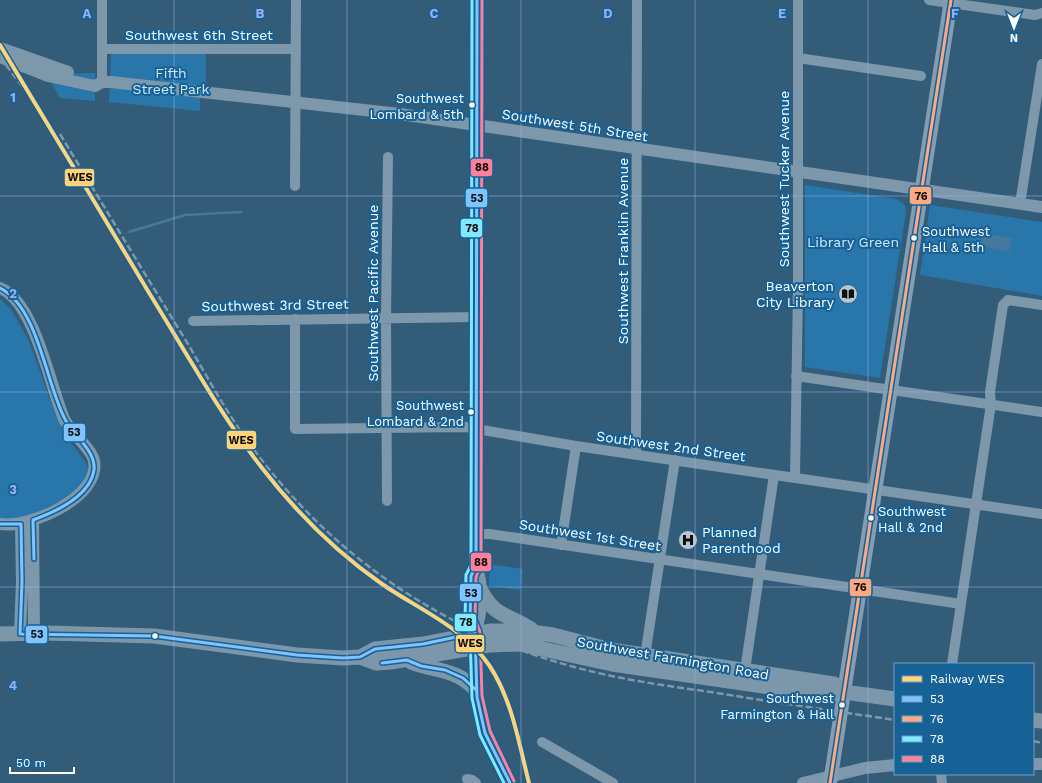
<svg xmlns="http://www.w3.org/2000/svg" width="1042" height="783" viewBox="0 0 1042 783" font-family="'Work Sans',sans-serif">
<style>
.green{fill:#2876aa}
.water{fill:#44789c}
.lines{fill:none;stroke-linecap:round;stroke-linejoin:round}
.stream{stroke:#44789c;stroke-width:2.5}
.minor{stroke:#7d98ab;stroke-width:10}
.tertiary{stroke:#7d98ab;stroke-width:12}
.secondary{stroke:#849db0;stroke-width:14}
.primary{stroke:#7b97a9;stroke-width:15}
.rail{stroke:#7d98ab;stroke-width:2.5;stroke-dasharray:7 3;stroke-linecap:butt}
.bus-1-casing{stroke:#166196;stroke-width:6}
.bus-2-casing{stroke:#166196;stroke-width:6}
.bus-3-casing{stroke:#166196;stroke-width:6}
.bus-4-casing{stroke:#166196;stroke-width:6}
.bus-1{stroke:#80c4ff;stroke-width:3}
.bus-2{stroke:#ffa980;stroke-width:3}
.bus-3{stroke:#80e8ff;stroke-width:3}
.bus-4{stroke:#ff8098;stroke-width:3}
.rail-1-casing{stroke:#166196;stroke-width:7}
.rail-1{stroke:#ffd37a;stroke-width:4}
.grid{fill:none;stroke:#99afed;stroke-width:1;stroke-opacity:0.55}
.bus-dot{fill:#fff;stroke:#166196;stroke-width:1.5}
.labels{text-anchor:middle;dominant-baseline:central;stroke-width:4;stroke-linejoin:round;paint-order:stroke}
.bus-label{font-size:13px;fill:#fff;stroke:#166196;text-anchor:end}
.street-label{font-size:14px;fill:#fff;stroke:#166196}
.park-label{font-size:14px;fill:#cfeafc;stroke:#166196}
.poi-label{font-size:14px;fill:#fff;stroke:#166196;text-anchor:end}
.grid-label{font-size:13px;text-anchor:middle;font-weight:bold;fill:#99afed;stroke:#166196;stroke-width:4;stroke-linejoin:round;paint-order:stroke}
.line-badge{stroke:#166196;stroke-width:1.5}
.pale-badge-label{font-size:11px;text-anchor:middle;font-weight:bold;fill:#111}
</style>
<rect width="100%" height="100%" fill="#335c79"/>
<path class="green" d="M111,54H206V85L200,84V111L109,102Z
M95,73V101L60,98L46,74Z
M805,185L897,199L905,205L906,212L880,378L805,367Z
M930,205L1042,222V296L920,275Z
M0,299L11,309L29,341L56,416L65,435L87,464L89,478L52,511L0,521Z
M489,564L523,569L520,590L489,586Z"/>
<path class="water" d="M983,233L1012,238L1009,251L980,246Z"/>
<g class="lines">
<path class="stream" d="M129,232L185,215L241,212"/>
<path class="minor" d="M929,0L1035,15L1042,13
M102,49H296
M798,58L921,76
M102,82V0
M295,186L296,0
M1020,204L1042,64
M295,319V429L465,427L576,446L1042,514
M193,321L477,317
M796,376L1042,412
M636,455L637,0
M795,478L798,285V0
M387,501L386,317L388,157
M476,534H490L961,604
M561,545L576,446
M645,656L675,460
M952,664L991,404L990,392L1003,305L1008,300L1042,305
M744,677L774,475
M542,742L613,783
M941,774L942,783
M467,779L472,780L476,783"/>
<path class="tertiary" d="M0,48L68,72
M0,57L48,76L95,86L102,82H111L400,114L1042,207
M0,288C35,302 50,386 64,419C71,433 92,449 94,461C101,497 29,529 0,524
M33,520L34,634
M476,566L471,576L470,620L475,633L477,697L485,733L510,783
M475,633C482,614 484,585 476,566L477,0
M20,634L22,582L21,524
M1033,764H1042
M803,783L865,768L895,765"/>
<path class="secondary" d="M830,783L951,0"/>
<path class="primary" d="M480,589C495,618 506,613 531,629
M0,634L47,633L154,636L297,655L343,658L360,657L375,649L423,644L490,631H523L553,635L611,650L834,684L844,692
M360,657L376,663L391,662L489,645L520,644L612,664L832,696L844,692L895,699
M411,662C436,672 456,668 476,690
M1033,720L1042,721"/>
<path class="rail" d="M0,57L33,101
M60,134C100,200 140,266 180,331C203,368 223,408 249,443C326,550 434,626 560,663C610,678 660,685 711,692C772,702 834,711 895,720
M1033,741L1042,743"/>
<g class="bus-1-casing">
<path id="bus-1" d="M477,0L476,566L471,576L470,620L475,633L477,697L485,733L510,783
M0,288C39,307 46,386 66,421C75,437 96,451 94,470C90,497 55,512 33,520L34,559
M0,524H21L22,582L20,634L154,636L297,655L343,658L360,657L375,649L423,644L475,633
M382,663L407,660L421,666L445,670L463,678L476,690"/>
</g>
<g class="bus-2-casing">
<path id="bus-2" d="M830,783L951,0"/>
</g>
<g class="bus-3-casing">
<path id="bus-3" d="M472,0L471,565L466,575L465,620L470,634L472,698L480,735L504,783"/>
</g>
<g class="bus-4-casing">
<path id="bus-4" d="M482,0L481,566L476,577L475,619L480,632L482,696L490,731L514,781"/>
</g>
<use href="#bus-1" class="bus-1"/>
<use href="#bus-2" class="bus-2"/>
<use href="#bus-3" class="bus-3"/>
<use href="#bus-4" class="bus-4"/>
<g class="rail-1-casing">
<path id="rail-1" d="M0,45C50,129 101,212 151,296C187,354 220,414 262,468C296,512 336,552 382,584C418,609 463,627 489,665C512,699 519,744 529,783"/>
</g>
<use href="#rail-1" class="rail-1"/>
</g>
<path class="grid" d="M174,0V783M347,0V783M521,0V783M695,0V783M868,0V783M0,196H1042M0,392H1042M0,587H1042"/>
<defs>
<g id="library-disc" transform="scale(1)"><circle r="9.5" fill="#b8c6d0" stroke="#166196"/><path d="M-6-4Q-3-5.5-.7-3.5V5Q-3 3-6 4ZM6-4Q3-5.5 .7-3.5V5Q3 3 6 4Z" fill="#111"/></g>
<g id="hospital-disc" transform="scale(1)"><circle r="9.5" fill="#b8c6d0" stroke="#166196"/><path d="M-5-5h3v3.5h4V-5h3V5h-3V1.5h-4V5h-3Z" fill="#111"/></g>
</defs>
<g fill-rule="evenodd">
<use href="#library-disc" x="848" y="294"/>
<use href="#hospital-disc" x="688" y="540"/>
</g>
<g class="bus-dot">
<circle cx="472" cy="105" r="3.5"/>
<circle cx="914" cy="238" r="3.5"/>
<circle cx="471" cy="412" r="3.5"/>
<circle cx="871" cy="518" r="3.5"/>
<circle cx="155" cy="636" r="3.5"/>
<circle cx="842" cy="705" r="3.5"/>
</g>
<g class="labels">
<g class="bus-label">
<text x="464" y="98">Southwest<tspan x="464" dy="16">Lombard &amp; 5th</tspan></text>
<text x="922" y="231" text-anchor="start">Southwest<tspan x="922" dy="16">Hall &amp; 5th</tspan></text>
<text x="464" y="405">Southwest<tspan x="464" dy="16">Lombard &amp; 2nd</tspan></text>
<text x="878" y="511" text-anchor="start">Southwest<tspan x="878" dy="16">Hall &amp; 2nd</tspan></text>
<text x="834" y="698">Southwest<tspan x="834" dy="16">Farmington &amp; Hall</tspan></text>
</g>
<g class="street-label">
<text x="199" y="35">Southwest 6th Street</text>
<text transform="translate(575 125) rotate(9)">Southwest 5th Street</text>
<text transform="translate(784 179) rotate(-90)">Southwest Tucker Avenue</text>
<text transform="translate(623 251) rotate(-90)">Southwest Franklin Avenue</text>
<text transform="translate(373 293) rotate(-90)">Southwest Pacific Avenue</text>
<text transform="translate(275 305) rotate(-1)">Southwest 3rd Street</text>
<text transform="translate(671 446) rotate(8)">Southwest 2nd Street</text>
<text transform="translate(590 535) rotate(9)">Southwest 1st Street</text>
<text transform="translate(673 658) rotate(10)">Southwest Farmington Road</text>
</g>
<g class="park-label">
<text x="171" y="73">Fifth<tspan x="171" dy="16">Street Park</tspan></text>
<text x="853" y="242">Library Green</text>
</g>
<g class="poi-label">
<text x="834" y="286">Beaverton<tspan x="834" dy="16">City Library</tspan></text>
<text x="702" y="532" text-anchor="start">Planned<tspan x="702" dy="16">Parenthood</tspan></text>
</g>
</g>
<g class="grid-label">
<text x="87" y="18">A</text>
<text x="260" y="18">B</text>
<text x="434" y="18">C</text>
<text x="608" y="18">D</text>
<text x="782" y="18">E</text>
<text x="955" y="18">F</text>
<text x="13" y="102">1</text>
<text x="13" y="298">2</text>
<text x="13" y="494">3</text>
<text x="13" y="690">4</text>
</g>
<g class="line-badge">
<rect x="470" y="158" width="23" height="19" rx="4" fill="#ff8098"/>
<rect x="64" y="168" width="31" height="19" rx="4" fill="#ffd37a"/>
<rect x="909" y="186" width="23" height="19" rx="4" fill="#ffa980"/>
<rect x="465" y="188" width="23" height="20" rx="4" fill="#80c4ff"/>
<rect x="460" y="218" width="23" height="20" rx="4" fill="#80e8ff"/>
<rect x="63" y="423" width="23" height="19" rx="4" fill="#80c4ff"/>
<rect x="226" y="430" width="31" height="20" rx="4" fill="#ffd37a"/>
<rect x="470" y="552" width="22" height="20" rx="4" fill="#ff8098"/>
<rect x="849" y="578" width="23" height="19" rx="4" fill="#ffa980"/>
<rect x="459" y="583" width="23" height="19" rx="4" fill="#80c4ff"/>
<rect x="454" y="613" width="23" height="19" rx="4" fill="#80e8ff"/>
<rect x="25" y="625" width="23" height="19" rx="4" fill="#80c4ff"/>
<rect x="455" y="634" width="30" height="19" rx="4" fill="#ffd37a"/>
</g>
<g class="pale-badge-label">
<text x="482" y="171">88</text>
<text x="80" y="181">WES</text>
<text x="921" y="200">76</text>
<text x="477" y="202">53</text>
<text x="472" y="232">78</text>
<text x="74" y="436">53</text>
<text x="241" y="444">WES</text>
<text x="481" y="566">88</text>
<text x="860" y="591">76</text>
<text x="471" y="597">53</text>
<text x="466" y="626">78</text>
<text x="37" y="638">53</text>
<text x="470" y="647">WES</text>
</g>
<rect x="894" y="663" width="140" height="112" fill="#166196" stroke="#73a0c0"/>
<rect x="902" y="676" width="20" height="6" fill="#ffd37a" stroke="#73a0c0"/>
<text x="930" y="683" font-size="12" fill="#ffffff">Railway WES</text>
<rect x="902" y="696" width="20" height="6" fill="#80c4ff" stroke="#73a0c0"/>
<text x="930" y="703" font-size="12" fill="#ffffff">53</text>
<rect x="902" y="716" width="20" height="6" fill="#ffa980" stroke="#73a0c0"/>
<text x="930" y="723" font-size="12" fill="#ffffff">76</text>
<rect x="902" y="736" width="20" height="6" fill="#80e8ff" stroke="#73a0c0"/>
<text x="930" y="743" font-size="12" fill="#ffffff">78</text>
<rect x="902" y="756" width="20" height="6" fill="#ff8098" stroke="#73a0c0"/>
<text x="930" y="763" font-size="12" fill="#ffffff">88</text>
<g transform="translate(1014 28) rotate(180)" stroke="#166196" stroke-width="3" paint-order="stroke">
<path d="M0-3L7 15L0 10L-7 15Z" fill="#ffffff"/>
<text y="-6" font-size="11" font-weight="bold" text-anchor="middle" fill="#ffffff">N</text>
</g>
<path d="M10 767v6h64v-6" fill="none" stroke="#ffffff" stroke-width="2"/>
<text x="16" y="767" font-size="12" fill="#ffffff" stroke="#166196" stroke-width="3" paint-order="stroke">50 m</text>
</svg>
